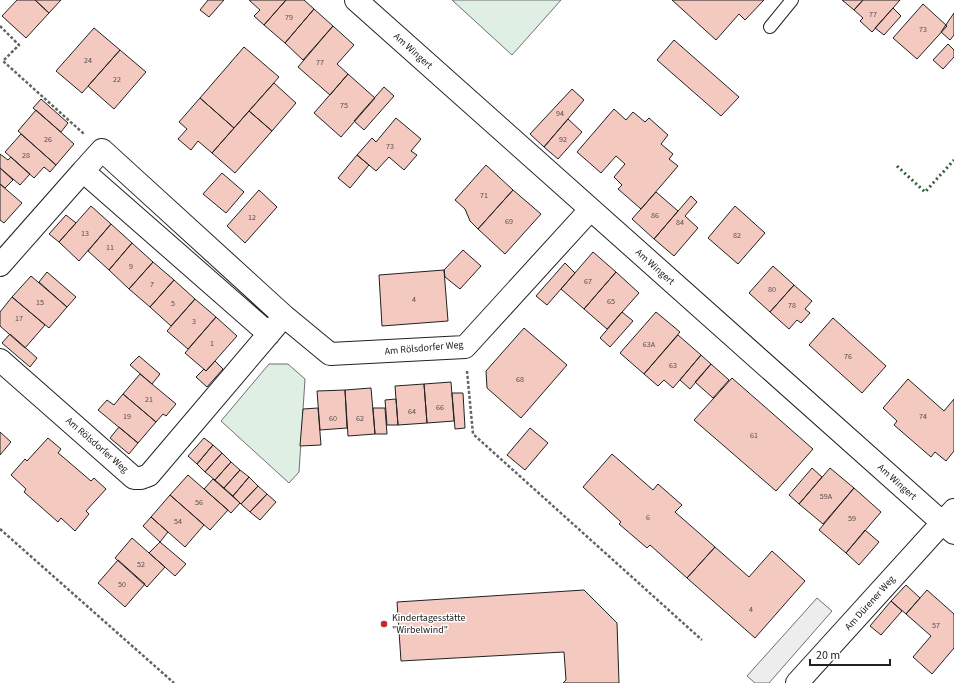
<svg xmlns="http://www.w3.org/2000/svg" width="954" height="683" viewBox="0 0 954 683" font-family="'Source Sans 3',sans-serif">
<style>
.green{fill:#e0efe3;stroke:#6f6f6f}
.parking{fill:#ededed;stroke:#6f6f6f}
.building{fill:#f3c9c0;stroke:#222}
.lines{fill:none;stroke-linecap:round;stroke-linejoin:round}
.service-casing{stroke:#222;stroke-width:14}
.minor-casing{stroke:#222;stroke-width:24}
.path{stroke:#646464;stroke-width:2.5;stroke-dasharray:3 2;stroke-linecap:butt}
.service{stroke:#fff;stroke-width:12}
.minor{stroke:#fff;stroke-width:22}
.hedge{stroke:#2f5e38;stroke-width:3;stroke-dasharray:2 3;stroke-linecap:butt}
.poi-dot{fill:#c62828;stroke:#fff;stroke-width:1.5}
.labels{text-anchor:middle;dominant-baseline:central;stroke-width:3;stroke-linejoin:round;paint-order:stroke}
.number-label{font-size:8px;fill:#564c4a}
.street-label{font-size:10px;fill:#222;stroke:#fff}
.poi-label{font-size:10px;fill:#222;stroke:#fff;text-anchor:start}
</style>
<rect width="100%" height="100%" fill="#fff"/>
<path class="green" d="M452,0H561L512,55Z
M269,364H288L305,379L299,472L289,483L221,421Z"/>
<path class="parking" d="M817,598L832,611L769,683H755L747,676Z"/>
<path class="building" d="M17,0H35L49,13L26,38L2,16Z
M35,0H61L49,13Z
M208,0H224L209,17L200,10Z
M249,0H286L264,25L254,16L260,10Z
M286,0H304L314,9L285,43L264,25Z
M672,0H764L745,20L739,14L716,40Z
M842,0H863L854,10Z
M863,0H900L872,32L860,21L863,18L854,10Z
M923,4L947,26L917,59L893,38Z
M893,8L901,16L884,35L875,28Z
M314,9L333,26L303,60L285,43Z
M954,13V35L950,40L941,32Z
M333,26L354,45L337,64L348,74L330,95L298,67Z
M94,28L120,50L82,93L56,71Z
M674,40L739,97L721,116L657,60Z
M948,44L954,50V57L943,69L933,60Z
M244,47L279,77L234,128L200,98Z
M120,50L146,72L114,109L88,86Z
M348,74L375,98L341,137L314,113Z
M274,83L296,103L272,131L249,111Z
M384,87L394,96L364,130L354,121Z
M572,89L584,100L544,147L530,134Z
M200,98L234,128L212,153L198,141L191,150L178,139L187,129L179,122Z
M41,99L68,123L61,132L33,108Z
M614,109L626,120L633,112L645,122L649,118L668,135L661,144L673,154L669,159L678,166L641,209L618,189L622,185L614,177L625,164L616,156L601,173L577,152Z
M36,110L74,144L56,165L18,131Z
M249,111L272,131L235,173L212,153Z
M396,118L421,139L411,151L417,155L404,170L389,157L376,171L357,155L372,138L376,142Z
M568,119L582,132L558,159L544,147Z
M21,134L56,165L50,172L44,167L34,178L5,152Z
M0,154L8,160L11,157L30,174L20,185L0,168Z
M357,155L369,165L350,188L338,178Z
M486,165L513,190L478,229L470,221L465,209L455,200Z
M0,168L13,180L5,188L0,184Z
M222,173L244,192L226,213L203,194Z
M0,184L22,203L4,223L0,220Z
M259,190L277,207L245,243L227,226Z
M513,190L541,214L505,254L478,229Z
M656,192L678,211L654,239L632,219Z
M691,196L697,202L685,216L698,228L674,256L654,239Z
M91,206L111,224L79,261L59,242Z
M735,206L765,233L738,264L708,238Z
M66,215L76,223L59,242L49,234Z
M111,224L132,243L109,270L88,251Z
M132,243L153,262L129,289L109,270Z
M463,250L481,266L460,289L445,277L444,270Z
M593,252L616,272L584,309L561,289Z
M153,262L174,280L150,307L129,289Z
M565,263L575,273L547,305L536,296Z
M773,266L794,285L770,312L749,293Z
M444,270L448,321L382,326L379,275Z
M47,272L76,297L67,307L39,282Z
M616,272L639,293L607,329L584,309Z
M31,276L67,307L49,328L12,297Z
M174,280L195,299L171,326L150,307Z
M794,285L812,301L805,309L810,313L801,323L797,320L789,329L770,312Z
M12,297L45,325L25,348L0,326V312Z
M195,299L216,317L188,349L167,331Z
M622,312L633,321L610,347L600,338Z
M656,312L680,332L644,374L620,353Z
M216,317L237,336L206,371L185,353Z
M833,318L886,366L862,393L809,345Z
M524,328L567,365L521,418L487,388L486,371Z
M10,334L37,358L30,367L2,343Z
M678,335L701,355L673,388L664,380L658,386L644,374Z
M701,355L711,364L690,389L680,380Z
M139,356L160,374L152,384L130,365Z
M215,361L223,369L207,387L196,377L204,369L206,371Z
M711,364L729,380L713,398L695,382Z
M140,374L176,404L166,416L163,414L156,422L123,394Z
M732,378L813,449L776,491L694,420Z
M908,379L944,411L954,399V451L946,461L935,452L931,457L894,425L897,421L883,408Z
M451,382L454,421L427,423L424,384Z
M424,384L427,423L398,425L395,386Z
M371,388L375,434L348,436L345,390Z
M345,390L347,428L320,430L317,391Z
M452,393H463L465,428L455,429Z
M123,394L156,422L138,443L98,410L107,400L114,405Z
M396,399L398,425H387L385,400Z
M318,408L321,445L300,446L303,409Z
M373,408H385L387,434H375Z
M119,427L138,443L129,454L110,438Z
M530,428L548,443L525,470L507,455Z
M0,432L11,442L0,455Z
M48,438L61,449L58,453L63,457L91,481L94,478L106,489L86,511L89,514L75,531L61,518L58,522L24,492L26,489L11,475L25,459L27,461Z
M204,438L213,445L197,464L188,456Z
M213,445L222,453L205,472L197,464Z
M222,453L231,462L215,480L205,472Z
M612,454L653,490L658,484L682,505L675,512L715,547L687,578L650,545L647,548L619,524L621,522L583,487Z
M231,462L240,470L224,488L215,480Z
M812,468L822,477L799,504L789,495Z
M830,468L854,488L823,524L799,504Z
M240,470L249,477L233,496L224,488Z
M188,475L228,510L210,530L170,495Z
M249,477L258,486L241,504L233,496Z
M213,479L240,503L231,513L204,489Z
M258,486L267,494L250,512L241,504Z
M854,488L881,512L846,553L819,530Z
M267,494L276,502L260,520L250,512Z
M170,495L204,525L185,547L151,517Z
M151,517L168,532L160,542L143,526Z
M865,530L879,542L859,565L846,553Z
M132,538L165,567L147,587L115,558Z
M160,542L186,564L175,576L149,553Z
M715,547L749,577L772,551L805,581L755,638L687,578Z
M118,560L145,584L125,607L98,583Z
M906,585L920,598L906,614L891,601Z
M584,590L617,623L619,683H563L566,680L564,652L401,661L397,602Z
M927,590L954,614V648L932,674L913,657L931,636L906,614Z
M891,601L902,611L881,635L870,626Z"/>
<g class="lines">
<g class="service-casing">
<path id="service" d="M770,27L792,0"/>
</g>
<g class="minor-casing">
<path id="minor" d="M356,0L954,533
M0,265L83,171
M269,334L83,171L102,150L284,316
M0,360L134,478H141L149,475L284,316L330,354L465,347L590,210
M797,683L954,510"/>
</g>
<path class="path" d="M0,26L19,45L3,61L84,134
M467,371L473,434L702,640
M0,529L174,683"/>
<use href="#service" class="service"/>
<use href="#minor" class="minor"/>
<path class="hedge" d="M897,166L925,192L954,160"/>
</g>
<circle class="poi-dot" cx="384" cy="624" r="4"/>
<g class="labels">
<g class="number-label">
<text x="873" y="14">77</text>
<text x="289" y="17">79</text>
<text x="923" y="29">73</text>
<text x="88" y="60">24</text>
<text x="320" y="62">77</text>
<text x="117" y="79">22</text>
<text x="344" y="105">75</text>
<text x="560" y="113">94</text>
<text x="48" y="139">26</text>
<text x="563" y="139">92</text>
<text x="390" y="146">73</text>
<text x="26" y="155">28</text>
<text x="484" y="195">71</text>
<text x="655" y="215">86</text>
<text x="252" y="217">12</text>
<text x="509" y="221">69</text>
<text x="680" y="222">84</text>
<text x="85" y="233">13</text>
<text x="737" y="235">82</text>
<text x="110" y="247">11</text>
<text x="131" y="266">9</text>
<text x="588" y="281">67</text>
<text x="152" y="284">7</text>
<text x="772" y="289">80</text>
<text x="414" y="299">4</text>
<text x="611" y="301">65</text>
<text x="40" y="302">15</text>
<text x="173" y="303">5</text>
<text x="792" y="305">78</text>
<text x="19" y="318">17</text>
<text x="194" y="321">3</text>
<text x="212" y="343">1</text>
<text x="649" y="344">63A</text>
<text x="848" y="356">76</text>
<text x="673" y="365">63</text>
<text x="520" y="379">68</text>
<text x="149" y="399">21</text>
<text x="440" y="407">66</text>
<text x="412" y="411">64</text>
<text x="127" y="416">19</text>
<text x="923" y="416">74</text>
<text x="333" y="418">60</text>
<text x="360" y="418">62</text>
<text x="754" y="435">61</text>
<text x="826" y="496">59A</text>
<text x="199" y="502">56</text>
<text x="648" y="517">6</text>
<text x="852" y="518">59</text>
<text x="178" y="521">54</text>
<text x="141" y="564">52</text>
<text x="122" y="584">50</text>
<text x="751" y="609">4</text>
<text x="936" y="625">57</text>
</g>
<g class="street-label">
<text transform="translate(413 51) rotate(42)">Am Wingert</text>
<text transform="translate(655 267) rotate(42)">Am Wingert</text>
<text transform="translate(424 348) rotate(-5)">Am Rölsdorfer Weg</text>
<text transform="translate(97 445) rotate(41)">Am Rölsdorfer Weg</text>
<text transform="translate(897 482) rotate(42)">Am Wingert</text>
<text transform="translate(870 603) rotate(-48)">Am Dürener Weg</text>
</g>
<g class="poi-label">
<text x="392" y="618">Kindertagesstätte<tspan x="392" dy="12">"Wirbelwind"</tspan></text>
</g>
</g>
<path d="M810 659v6h80v-6" fill="none" stroke="#222222" stroke-width="2"/>
<text x="816" y="659" font-size="12" fill="#222222" stroke="#ffffff" stroke-width="3" paint-order="stroke">20 m</text>
</svg>
